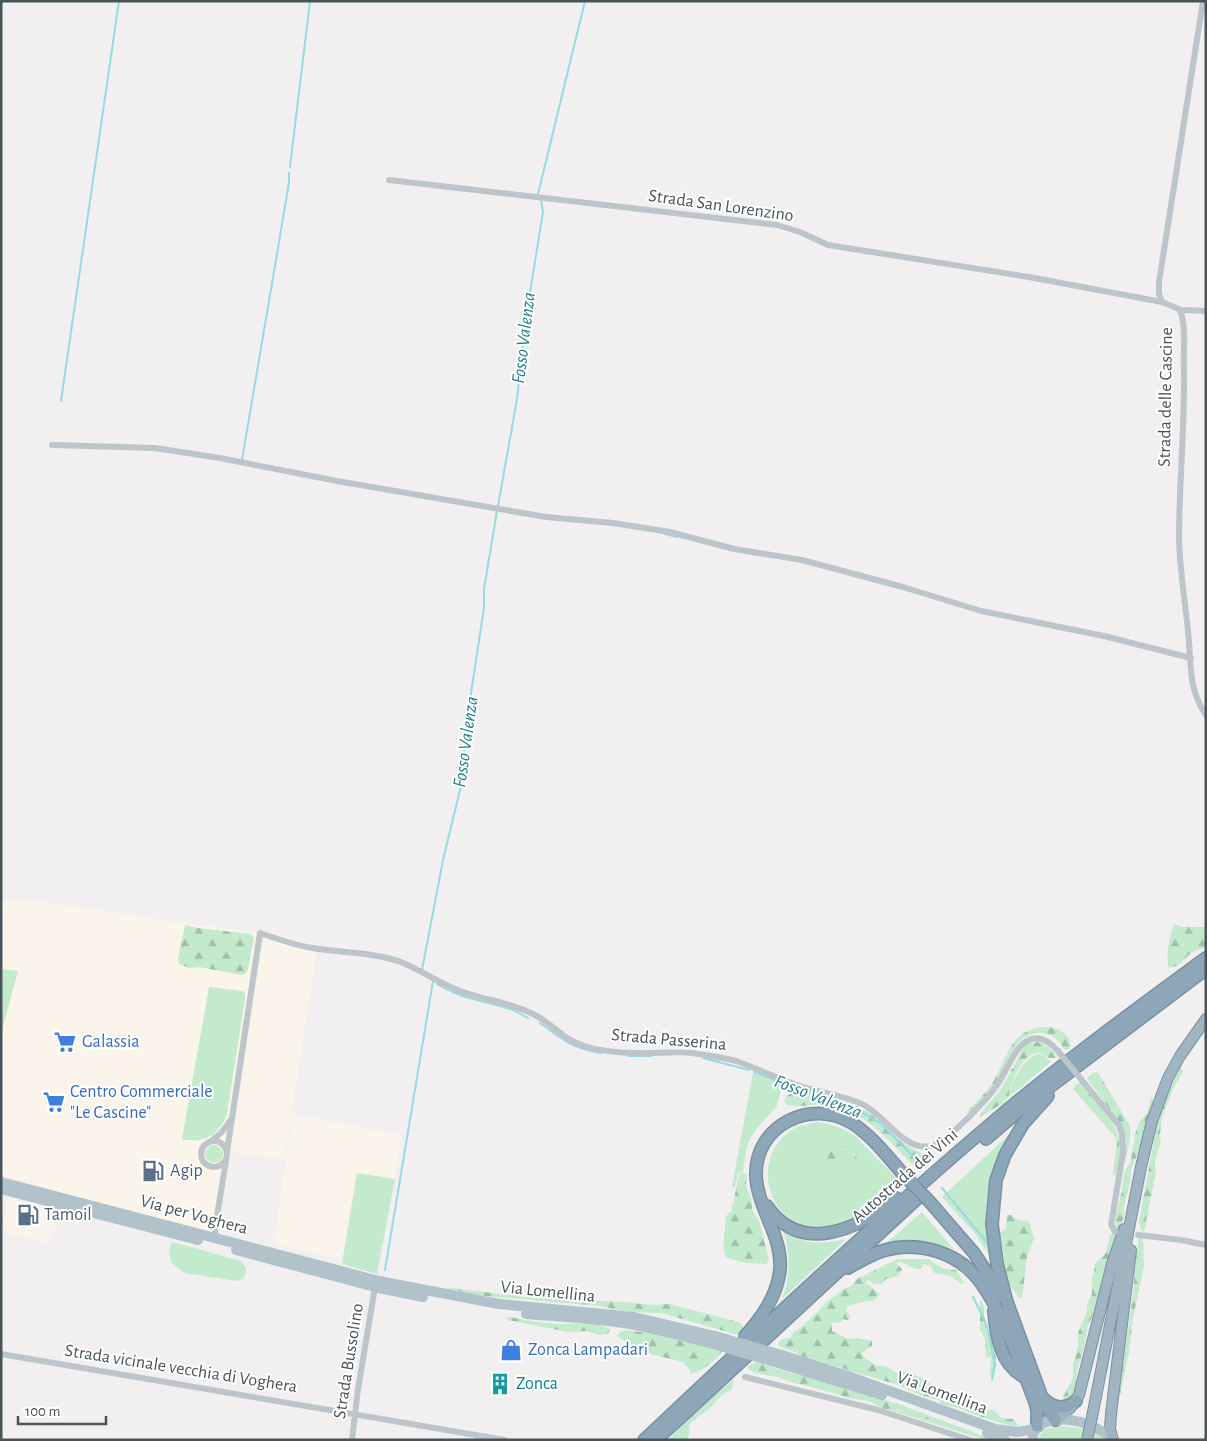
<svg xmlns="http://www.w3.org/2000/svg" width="1207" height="1441" viewBox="0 0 1207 1441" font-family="'Alegreya Sans',sans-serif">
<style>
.commercial{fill:#faf4eb}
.grass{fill:#c3eacd}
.forest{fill:url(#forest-firs)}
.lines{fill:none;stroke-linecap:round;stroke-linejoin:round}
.stream{stroke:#95dbe1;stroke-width:2}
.trunk-casing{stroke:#7892a4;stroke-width:12}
.motorway-casing{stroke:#7892a4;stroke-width:14}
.minor{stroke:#bdc5ca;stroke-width:6}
.primary{stroke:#b2c2cb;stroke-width:10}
.trunk{stroke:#a0b4c2;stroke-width:10}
.motorway{stroke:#8da7b8;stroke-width:11}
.trunk-bridge-casing{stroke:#7892a4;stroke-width:12;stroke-linecap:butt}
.motorway-bridge-casing{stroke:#7892a4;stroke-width:14;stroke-linecap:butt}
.minor-bridge{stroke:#bdc5ca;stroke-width:6}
.primary-bridge{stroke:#b2c2cb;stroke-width:10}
.trunk-bridge{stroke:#a0b4c2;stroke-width:10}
.motorway-bridge{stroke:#8da7b8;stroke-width:11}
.labels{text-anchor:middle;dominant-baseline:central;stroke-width:4;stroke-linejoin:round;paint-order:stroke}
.street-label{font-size:18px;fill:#49545a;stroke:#fff}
.shop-label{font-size:18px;fill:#366cbe;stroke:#fff;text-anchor:start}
.service-label{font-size:18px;fill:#4e5e75;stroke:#fff;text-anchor:start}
.culture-label{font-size:18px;fill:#0d838f;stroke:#fff;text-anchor:start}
.water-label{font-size:19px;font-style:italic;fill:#1d828b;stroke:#fff}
</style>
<defs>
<pattern id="forest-firs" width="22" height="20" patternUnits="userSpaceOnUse" patternTransform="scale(1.25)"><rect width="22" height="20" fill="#c3eacd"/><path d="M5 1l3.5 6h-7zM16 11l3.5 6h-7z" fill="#a0c0a9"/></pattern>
</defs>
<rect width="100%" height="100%" fill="#f1eff0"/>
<path class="commercial" d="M32,900L183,923L260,933L212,1237L1,1175V901Z
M264,937L317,951L284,1160L233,1152L231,1149Z
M292,1114L401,1135L395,1178L356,1173L342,1260L274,1244Z
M10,1199L61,1213L62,1216L49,1240L46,1242L7,1232L4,1228L6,1203Z"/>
<path class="grass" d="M1,969L18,971L1,1034Z
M209,987L242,991L245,993V999L227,1114C218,1136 204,1144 182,1139Z
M1037,1054L1044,1055L1051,1062L1010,1096C1011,1080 1022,1061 1037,1054Z
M753,1073L781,1083L782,1085L777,1106L757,1128L750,1139L747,1146L743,1171L739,1172L734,1189L732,1186Z
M817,1122C831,1124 843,1128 855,1136L902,1184C891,1193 880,1205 866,1213C850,1222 830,1229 811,1226C762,1220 752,1151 795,1128C802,1124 810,1124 817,1122Z
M1014,1130C1003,1151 992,1172 988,1196C984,1215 987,1236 989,1255L976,1235L942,1197Z
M205 1154a9 9 0 1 1 18 0a9 9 0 1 1-18 0Z
M357,1173L395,1179L377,1274L342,1264Z
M922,1212L954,1249C930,1241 908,1241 884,1245Z
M784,1232C805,1244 822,1245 846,1239L782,1299C791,1275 790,1258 784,1232Z
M172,1242L241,1261L246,1268C246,1275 244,1280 237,1281L184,1273L171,1262L169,1252Z
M886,1401L896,1403L994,1440H986L893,1411L888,1409C904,1409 917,1421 932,1419Z
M1062,1426L1092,1430L1107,1440H1037L1044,1429Z"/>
<path class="forest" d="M1175,924L1181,927H1206V947L1191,953L1177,966L1169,968C1165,961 1170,930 1175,924Z
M185,925L198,928L251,934L254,938L248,969L246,973L242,975L199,967L189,968L179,964L178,958Z
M1047,1027C1058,1028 1070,1033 1071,1046L1068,1050L1064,1049C1053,1029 1031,1027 1016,1046C1007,1058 1002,1074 993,1087C987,1097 977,1105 969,1114L967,1112C976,1102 986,1093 993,1082C1009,1056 1009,1028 1047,1027Z
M1037,1042C1046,1044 1051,1049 1057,1056L1055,1058H1049C1028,1039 1010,1080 1009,1097L1000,1105L980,1117V1114L1001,1089L1024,1047L1028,1044Z
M1181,1067L1183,1072L1173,1089L1162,1118L1160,1133L1161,1141L1155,1161L1156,1172L1144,1232L1141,1230L1139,1221L1158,1119L1168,1092Z
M1096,1072L1099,1074L1130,1126V1139L1125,1162L1123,1161L1125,1137L1123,1128L1087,1078L1091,1074Z
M1081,1083C1108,1117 1130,1128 1115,1176L1113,1174L1117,1142L1115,1137L1073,1089L1075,1085Z
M791,1093C815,1095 841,1097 863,1109C880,1118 891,1134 906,1145C912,1149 920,1152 926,1156L928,1161L922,1168H916C890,1143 867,1111 829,1105C815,1103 800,1108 787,1105L784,1101L787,1096Z
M1151,1097L1153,1099V1104L1144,1131L1142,1144L1131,1169L1130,1183L1124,1206V1217L1119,1229L1116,1228L1115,1217L1122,1191L1124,1172L1130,1163L1136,1131L1140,1121L1147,1113Z
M832,1141L839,1146H850L857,1158L856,1159L845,1160L837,1166L835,1165L822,1154L825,1150V1146Z
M741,1172L747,1175L746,1186L752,1201V1210L760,1223L769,1261L766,1264C753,1264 738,1262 726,1257L723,1248L726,1216L732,1210L731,1208C736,1201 735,1182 741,1172Z
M1007,1215H1011L1018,1220L1029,1221L1034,1238L1027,1257L1022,1298L1018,1297C1015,1291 1009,1286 1007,1280C1002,1266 1006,1249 998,1237L999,1233L1006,1228Z
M1114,1233L1118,1236L1114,1243L1105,1269L1097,1306L1088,1326L1085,1343L1077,1371L1076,1388L1071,1397L1065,1402L1063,1397L1073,1378V1364L1078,1347V1333L1087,1312V1304L1092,1294V1277L1094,1272L1095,1264L1106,1253L1110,1235Z
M1138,1238L1143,1239L1144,1266L1133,1318L1129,1353L1120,1395L1119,1389L1130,1316L1134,1285V1261L1138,1248Z
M897,1259H928L944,1269L956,1270L964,1282L962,1284L948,1275L934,1273L930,1265L924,1264L921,1269C909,1270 908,1262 897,1262V1264L902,1269L898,1276L886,1279L881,1284H874L869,1280L867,1281L866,1283L880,1294L873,1301H866L847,1306L846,1311L851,1316L848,1320L842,1319L841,1322L832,1323V1331L848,1339L856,1338L872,1341V1346L861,1353L864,1357L875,1365L887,1367L897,1373L907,1372L912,1373L927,1381L938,1390L949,1393L974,1408L980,1411L994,1410L1001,1418L1013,1419L1018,1425L1017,1427L1011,1426L972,1414L959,1408L944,1405L938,1400L923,1396L898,1385L801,1356L795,1352L778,1346C778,1339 785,1338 790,1338L794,1332L803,1326L826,1303L842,1290L851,1286L857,1279Z
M453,1288L525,1297L623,1302L652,1305L669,1304L731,1320L741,1323L744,1330L738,1335L661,1313L631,1312L599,1306L485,1296L447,1289Z
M980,1299L984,1306V1322L996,1358L994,1376L992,1380L990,1375L991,1359V1357L986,1358L985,1339L980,1329Z
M510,1317C525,1320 541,1323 556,1324C574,1325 593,1320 610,1329L608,1334L599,1335L586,1331L568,1332L508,1320L505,1318Z
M626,1330L670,1336L723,1351C714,1361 704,1371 690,1374V1370L683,1362L654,1355L630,1346L629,1343L616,1336L620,1332Z
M756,1362L794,1374L810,1377L875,1396L932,1419L918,1418L899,1410L884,1409L869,1401L848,1398L837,1394L791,1382L778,1377L755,1373L748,1369V1366Z
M734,1379L732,1389L722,1395L710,1408L692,1422L690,1424L688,1440H669L692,1414Z"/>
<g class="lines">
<path class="stream" d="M290,167L310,1
M538,194L585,1
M61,401L119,1
M242,460L289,183V173
M498,506L517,399L526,317L543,212L541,200
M665,534L677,537
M422,970L443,860L461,786L466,726L484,608V589L497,511
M437,984C459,998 483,1001 507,1008C514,1010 521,1014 528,1018
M540,1023C563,1039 572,1049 601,1053
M628,1056H651
M703,1058L749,1070
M754,1072L805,1092L850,1106L879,1122L924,1167
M942,1188L989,1245
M385,1270L433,981
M973,1297L984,1319L989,1334L995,1365L992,1380"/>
<g class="trunk-casing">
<path id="trunk" d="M1092,1417L1141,1167L1152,1121L1168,1078L1180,1056L1206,1019
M1057,1420L1071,1407L1079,1395L1112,1264L1124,1229
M1113,1440L1110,1429L1111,1414L1131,1250"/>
</g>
<g class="motorway-casing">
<path id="motorway" d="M1048,1096L1023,1124L1005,1155L996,1180L992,1224L997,1264L1007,1302L1044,1403L1055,1420
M986,1139L1022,1108L1206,969
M929,1201L974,1253L1003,1297
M767,1206C801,1256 859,1229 896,1198
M848,1268C859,1262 870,1255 882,1251C918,1240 959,1252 981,1283C1006,1318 1019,1362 1035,1402L1037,1410V1426
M994,1311C996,1337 1001,1366 1026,1378
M745,1336C762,1317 777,1296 780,1270C783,1236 757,1208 756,1175C755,1125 811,1098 852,1123C872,1136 887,1156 903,1174
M1044,1399C1054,1409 1065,1410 1076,1401
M644,1440C759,1332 873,1224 993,1122C1061,1064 1134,1011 1206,958
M656,1440L921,1195"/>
</g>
<path class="minor" d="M1203,1L1159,282V294L1162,302L1179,309C1187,322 1183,354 1184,369C1185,426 1179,483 1179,540C1180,571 1185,601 1188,631C1192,664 1187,687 1206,715
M389,180L777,225L800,232L828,245L1029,277L1162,302
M1181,311L1186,310L1206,311
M52,445L155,448L220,458L337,481L546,517L613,523L670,532L734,549L802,560L903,587L981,611L1104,636L1191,658
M1089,1089L1119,1125L1122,1134L1123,1152L1112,1219L1111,1224L1115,1232
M201 1154a13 13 0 1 1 26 0a13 13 0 1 1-26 0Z
M211,1141L221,1133L230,1121
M227,1151L260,933C277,939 294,945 312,948C341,953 373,952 401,962C423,971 443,986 466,993C489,1001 513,1003 535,1015C553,1024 563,1040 584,1046C600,1051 620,1053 637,1053C655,1054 674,1051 692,1053C706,1055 722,1057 736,1061C759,1069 780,1080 803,1087C823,1093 845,1096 864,1105C880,1114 891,1130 906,1140C913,1145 922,1148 931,1146C946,1143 988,1099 997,1085C1006,1073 1014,1048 1027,1041C1039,1034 1050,1042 1058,1051
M1138,1235L1181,1240L1206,1245
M216,1238L215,1228L226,1161
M1,1354L505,1440
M745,1377L878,1410L970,1440
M352,1440L358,1389L375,1287"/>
<path class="primary" d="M1,1182L379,1281L499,1304L634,1317L715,1336
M1,1189L198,1240
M236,1250L379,1288L423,1297
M526,1314C561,1317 596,1318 630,1324C657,1329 683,1336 710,1343
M782,1355L848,1376L995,1429L1017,1432L1035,1429
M771,1361L882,1395
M987,1433L1005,1440
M1032,1440C1036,1406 1097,1420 1112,1440"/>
<use href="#trunk" class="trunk"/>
<use href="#motorway" class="motorway"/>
<g class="trunk-bridge-casing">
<path id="trunk-bridge" d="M1087,1440L1092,1417"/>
</g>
<g class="motorway-bridge-casing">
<path id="motorway-bridge" d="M903,1174L929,1201"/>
</g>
<path class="minor-bridge" d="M1058,1051L1089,1089"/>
<path class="primary-bridge" d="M715,1336L782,1355
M710,1343L771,1361"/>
<use href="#trunk-bridge" class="trunk-bridge"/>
<use href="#motorway-bridge" class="motorway-bridge"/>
</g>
<defs>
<g id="supermarket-bare" transform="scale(1.725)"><path d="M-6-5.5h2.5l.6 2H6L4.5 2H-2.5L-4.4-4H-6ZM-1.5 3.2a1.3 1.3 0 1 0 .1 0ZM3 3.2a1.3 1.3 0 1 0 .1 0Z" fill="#3f7fe0" stroke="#fff" stroke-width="2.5" paint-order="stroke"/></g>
<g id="fuel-bare" transform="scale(1.725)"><path d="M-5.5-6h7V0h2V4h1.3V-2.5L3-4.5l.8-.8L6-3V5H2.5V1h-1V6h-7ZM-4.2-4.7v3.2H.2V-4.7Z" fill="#5c6f8a" stroke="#fff" stroke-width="2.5" paint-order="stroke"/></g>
<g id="shop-bare" transform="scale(1.725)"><path d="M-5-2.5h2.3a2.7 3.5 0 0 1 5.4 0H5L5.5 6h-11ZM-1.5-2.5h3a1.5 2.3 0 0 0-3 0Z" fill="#3f7fe0" stroke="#fff" stroke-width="2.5" paint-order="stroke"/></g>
<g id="building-bare" transform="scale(1.725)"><path d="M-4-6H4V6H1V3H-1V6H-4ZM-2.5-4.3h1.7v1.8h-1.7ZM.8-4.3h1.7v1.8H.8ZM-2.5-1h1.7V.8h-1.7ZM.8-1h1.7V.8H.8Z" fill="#0f9aa8" stroke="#fff" stroke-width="2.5" paint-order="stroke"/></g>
</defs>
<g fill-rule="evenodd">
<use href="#supermarket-bare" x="65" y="1042"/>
<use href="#supermarket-bare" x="54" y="1102"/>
<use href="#fuel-bare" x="153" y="1171"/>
<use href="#fuel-bare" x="28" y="1215"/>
<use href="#shop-bare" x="511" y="1350"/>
<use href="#building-bare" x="500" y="1384"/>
</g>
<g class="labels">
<g class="street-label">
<text transform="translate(721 206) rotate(8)">Strada San Lorenzino</text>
<text transform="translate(1166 397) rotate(-89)">Strada delle Cascine</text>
<text transform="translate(669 1040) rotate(5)">Strada Passerina</text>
<text transform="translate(905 1176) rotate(-41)">Autostrada dei Vini</text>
<text transform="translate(194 1215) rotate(15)">Via per Voghera</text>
<text transform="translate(548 1292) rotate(6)">Via Lomellina</text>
<text transform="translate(349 1361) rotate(-81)">Strada Bussolino</text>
<text transform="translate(181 1369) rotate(9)">Strada vicinale vecchia di Voghera</text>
<text transform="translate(942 1393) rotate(20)">Via Lomellina</text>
</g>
<g class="shop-label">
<text x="82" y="1042">Galassia</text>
<text x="70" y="1092">Centro Commerciale<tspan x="70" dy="21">"Le Cascine"</tspan></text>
<text x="528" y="1350">Zonca Lampadari</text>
</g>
<g class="service-label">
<text x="170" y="1171">Agip</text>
<text x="44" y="1215">Tamoil</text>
</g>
<g class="culture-label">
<text x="516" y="1384">Zonca</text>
</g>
<g class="water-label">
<text transform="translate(524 338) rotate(-83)">Fosso Valenza</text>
<text transform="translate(466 742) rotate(-82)">Fosso Valenza</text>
<text transform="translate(818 1097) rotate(21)">Fosso Valenza</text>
</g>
</g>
<rect width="1207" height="1441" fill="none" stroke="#49545a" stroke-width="5"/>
<path d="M18 1416v8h88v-8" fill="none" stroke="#49545a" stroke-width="2.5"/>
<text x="25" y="1416" font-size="15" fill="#49545a" stroke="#ffffff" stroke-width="4" paint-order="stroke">100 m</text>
</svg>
